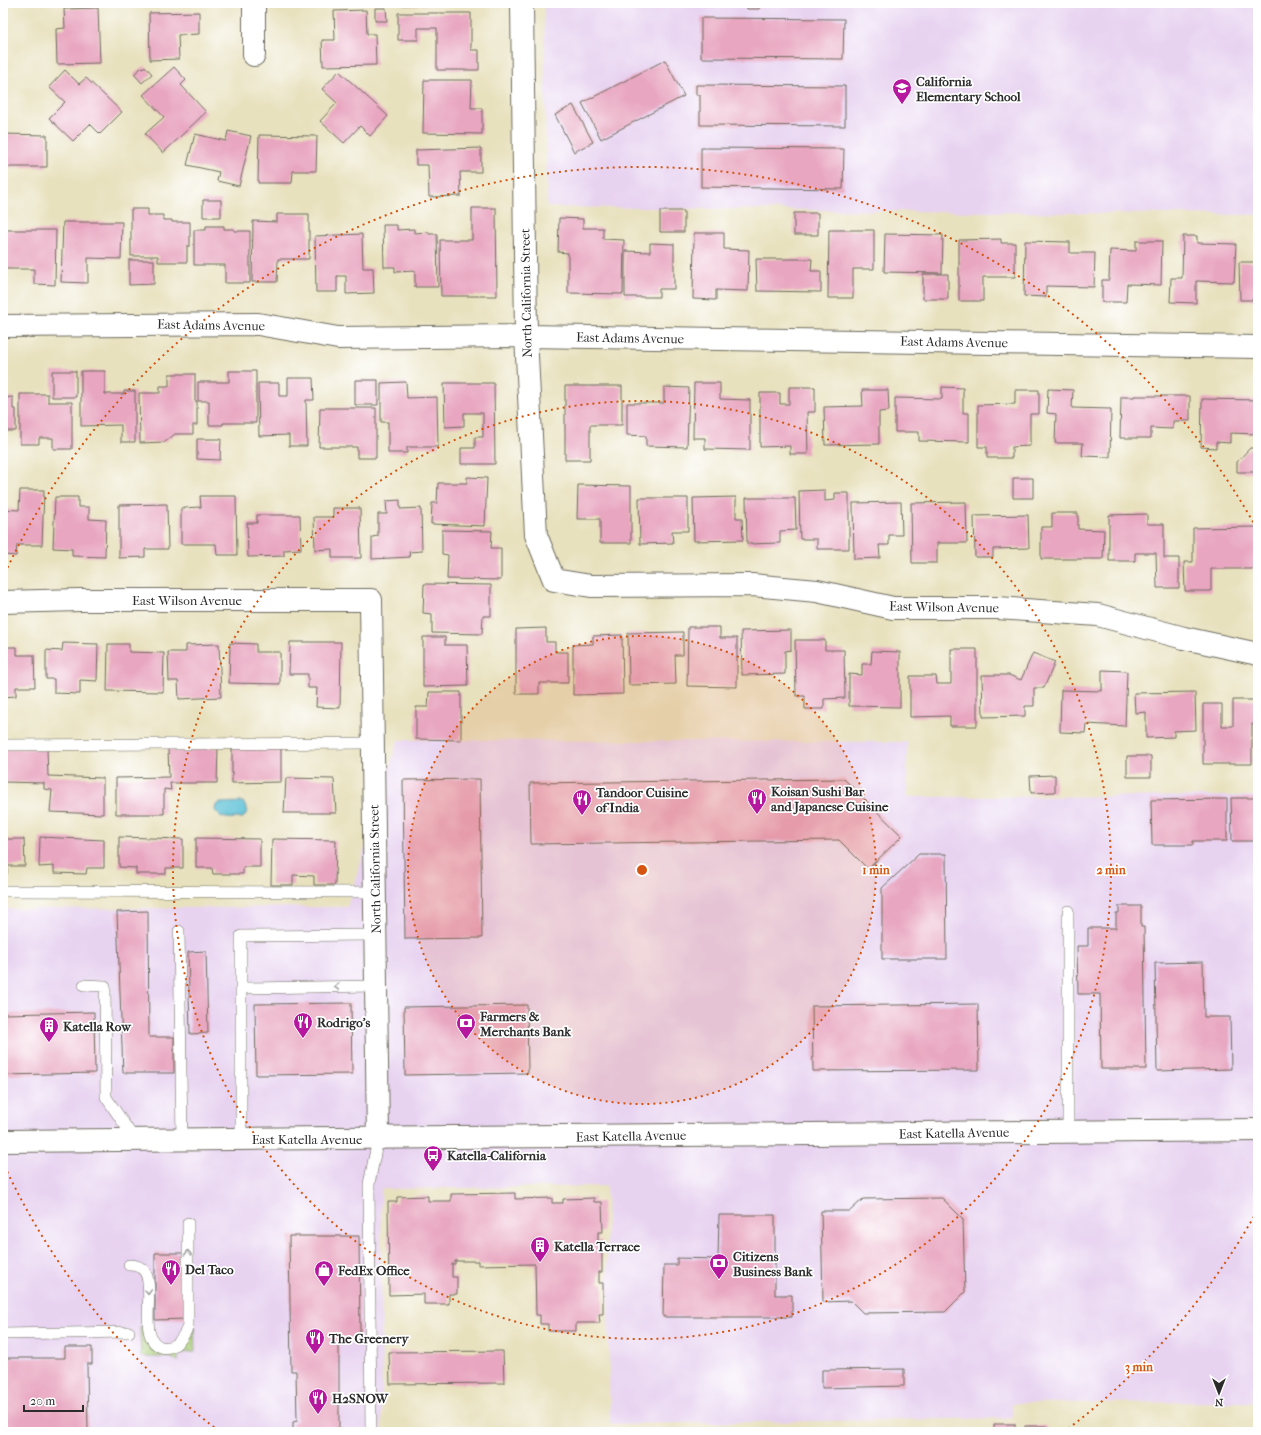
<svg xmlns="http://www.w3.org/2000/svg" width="1261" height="1435" viewBox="0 0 1261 1435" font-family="'IM FELL French Canon',serif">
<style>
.built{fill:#e7d2f0}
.grass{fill:url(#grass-dots);stroke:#6b7d52}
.water{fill:#58bfd5;stroke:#427580}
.building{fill:#e8a6c0}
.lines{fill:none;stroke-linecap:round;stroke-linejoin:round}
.service-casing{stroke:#6d6b5e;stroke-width:12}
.minor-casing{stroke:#6d6b5e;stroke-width:24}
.primary-casing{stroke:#6d6b5e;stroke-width:24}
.service{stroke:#fff;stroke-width:11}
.minor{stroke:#fff;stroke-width:22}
.primary{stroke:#fff;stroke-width:22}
.oneway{stroke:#a0a0a0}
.ring{fill:none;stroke:#d5540f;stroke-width:2;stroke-dasharray:2 4}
.labels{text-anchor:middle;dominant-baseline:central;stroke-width:3.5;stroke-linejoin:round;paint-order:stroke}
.poi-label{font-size:13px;font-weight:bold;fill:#2b2b2b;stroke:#fff;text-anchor:start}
.street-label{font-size:13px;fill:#2b2b2b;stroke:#fff}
.centre{fill:#d5540f;stroke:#fff;stroke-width:2}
.ring-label{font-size:12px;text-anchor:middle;font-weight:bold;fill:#d5540f;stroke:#fff;stroke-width:3.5;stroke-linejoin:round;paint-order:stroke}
</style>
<defs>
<pattern id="grass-dots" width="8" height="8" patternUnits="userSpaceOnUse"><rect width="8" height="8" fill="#abcf78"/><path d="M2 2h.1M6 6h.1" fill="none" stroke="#93b268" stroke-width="1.8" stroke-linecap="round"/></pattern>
</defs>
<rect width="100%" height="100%" fill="#fff"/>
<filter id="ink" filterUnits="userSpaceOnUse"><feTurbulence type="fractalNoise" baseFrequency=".025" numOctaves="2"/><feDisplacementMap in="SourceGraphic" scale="8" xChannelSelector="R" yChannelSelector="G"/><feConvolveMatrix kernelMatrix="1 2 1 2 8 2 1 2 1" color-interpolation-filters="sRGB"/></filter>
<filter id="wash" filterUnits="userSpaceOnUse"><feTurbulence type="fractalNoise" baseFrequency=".012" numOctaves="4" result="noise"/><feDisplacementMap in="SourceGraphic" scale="16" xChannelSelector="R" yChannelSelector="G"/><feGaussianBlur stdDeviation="0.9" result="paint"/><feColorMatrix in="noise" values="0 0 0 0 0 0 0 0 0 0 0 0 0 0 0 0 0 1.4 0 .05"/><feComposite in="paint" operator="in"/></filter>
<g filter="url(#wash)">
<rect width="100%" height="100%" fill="#e8e1be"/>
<path class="built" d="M544,3H1258V215L547,207Z
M398,740L907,742V797L1258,796V1402L1012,1403V1418L610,1424L606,1186L381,1189L382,1432H3V909L347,907Z"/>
<path class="grass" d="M140,1327H143C143,1347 163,1361 181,1349C189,1344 190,1336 194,1328L195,1352L178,1353V1362L170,1357H141Z"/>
<path class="water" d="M243,802L248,811L243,818C232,818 221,821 215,810L216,805L220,803Z"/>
<g id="blocks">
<path class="building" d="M401,3H463V4L401,5Z
M661,3H702V5L661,4Z
M747,3H759V9H747Z
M98,8L100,63L57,64L56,29L65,28L64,9Z
M375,8H386L387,21H375Z
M366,10L367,34H375L376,65L323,66L322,40H335L334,11Z
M199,12V34L178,35L179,59L150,60L149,13Z
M398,13H471V50H479V70H437V28H418V40H398Z
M701,18L844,19L843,59L701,58Z
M665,60L684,96L601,139L582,103Z
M145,66L152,74L142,83L134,74L142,67L143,68Z
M174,67L186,80L181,85L206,112L163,153L145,134L164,117L143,95Z
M65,70L79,84L86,78L122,112L100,134L90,124L73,141L49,118L65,102L49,87Z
M339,71L388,116L370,136L360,126L344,143L320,121L337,103L322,89Z
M424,80H472L471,108H482V134L423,133Z
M696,85L845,86V126L700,125V95H696Z
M573,105L593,142L574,152L555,115Z
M228,131L251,136L239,186L217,181L219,172L187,165L195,134L226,141Z
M3,134L47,135V167H3Z
M259,135L317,136L316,171H293L292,183H258Z
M481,148V172H460L461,196L429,197L428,165H416V150Z
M701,148L844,149L843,189L701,187Z
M203,200H221V217H203Z
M472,208H496L497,296H441L440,240H472Z
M131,209H148V215H163V220H172V222H190V246H187V262H158V256H131Z
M660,211H684V232H660Z
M794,213H818V235H794Z
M277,214H309V259H278L277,282H252L253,221L277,222Z
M559,218L583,219V228H603V239L624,240L623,294L568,293V253L558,252Z
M63,222H122L121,259L88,258V283L61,282Z
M383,225H397V230L414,229V233L429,232V234H437L438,287H415V271L395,272V267H384Z
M206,226H224V229H234V231H250V283H225V265H194V230H206Z
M3,230H56L55,285L34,284V269H3Z
M829,230H874V269H853V298H828Z
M694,233H724V249L749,250L748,291L716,290V300L693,299Z
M362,234L363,268H373L374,293L346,294V276H337V292H316L315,236Z
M885,234L943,235L942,273L884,272Z
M1183,236H1197V243L1236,244L1234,282L1196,281V303L1170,302L1171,278H1182Z
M1001,239V243H1015V277H983V301H959V240Z
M1025,241L1070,242V253H1095L1094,287L1046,286V297L1024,296Z
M1136,241H1162L1161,285L1127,284L1126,302H1102V280H1109L1110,250L1136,251Z
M650,243L674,244V289H659V297H625V251L650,252Z
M756,259H812L811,271H821V292L757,291Z
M129,260H154V284L129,285Z
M1239,262H1258V300H1240Z
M923,274H948V299H923Z
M52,371H76V397H52Z
M81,371H105V394H124V391H135V442H121V425L81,426Z
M229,371H256V423H223V425H209V401H198V382H229Z
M169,374H195V401H197V425H193V434H175L165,442L140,443L139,393H160V386H169Z
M288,378H313L314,400H306L307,446H289V435L259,436L258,383H279V396H288Z
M355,380H378V405H355Z
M406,382L407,398L437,397L438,447H407V453H388V422H381V383Z
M444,383H494L495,464H461V448H475V437H483V413H464V426L445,427Z
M694,383H720V399L750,400V450L705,449V438H693Z
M565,386H622V425H590V460H565Z
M664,387L689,388L687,447L646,446V436L627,435V403H664Z
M789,387H815V412H807L808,454H790V446L760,447V393H780V404H789Z
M942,387L963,388V413H969V442L919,441V432H895V398L942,399Z
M1048,389L1073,390L1072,408L1111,409L1110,457L1082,456L1083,443H1055L1056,414L1047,413Z
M862,390H888L889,411L879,412V444L825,445L824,407L863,406Z
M1015,390H1039V414H1030V446L1012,447V458H987V447H978V405L1015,404Z
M20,394H48V402H72V449H53V438H39V444H20Z
M1134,396H1190V421H1173V429L1151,428V438H1120L1121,397H1134Z
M13,397V409H16V431H3V398Z
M1202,399L1258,400L1257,434L1230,433V443L1216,442V448L1201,447Z
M320,408H376V458H357V447H319Z
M197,439H221L220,460L197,459Z
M1250,448H1258V472H1237V462Z
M467,477L487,478L485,526L431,524L432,503H437L438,483H467Z
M1013,478H1033V498H1013Z
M578,485L631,486V543H600V519H577Z
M20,490H44L42,545H17L16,556L3,555V509L19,510Z
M825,490V501L835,500V493H849V549H817V539H800L799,491Z
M200,496H236L237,555H217L216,544H181V508L201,507Z
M55,497H78V507H89V519L106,520L105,557L72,556V549L53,548Z
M736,497V518H742L743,540L694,541L693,498Z
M639,498H688V531H672L673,543L640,544Z
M746,498H795L796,530L780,531V543L747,544Z
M400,500V509L421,508L422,551L409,552L410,557L372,559V537L378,536V514H387L386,501Z
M901,502L902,535H889V545H879L880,558L854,559L853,503Z
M966,502L967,543H937V563H912L911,503Z
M167,504L168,549H145V557L119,558V505Z
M333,508H360L361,558H332V549L315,550L314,517H333Z
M1052,513H1078V529L1104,530L1103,559H1041V527H1052Z
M1147,514V524H1164V558H1179V588H1157L1156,553H1135V561H1109V515Z
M257,515H300L301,549L284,550V556L248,557L247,523H257Z
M1028,515L1029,548L993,549V557H975L974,516Z
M1257,527V569H1211V591H1185L1184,562H1193V528Z
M442,530L492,531L491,548H501V580L447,579L448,555L442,554Z
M424,584L491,585V616H483L482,634L432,633V614L423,613Z
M688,627H720V638H737V687L687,686Z
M546,628V642H555V652H568V683H539V694H516V629Z
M791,630V650L785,651V674L742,675L741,631Z
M683,632V655H675L676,684L629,685L628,633Z
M622,635L623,694L573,695V645L593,644V636Z
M423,637H445V645H467L468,686L423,687Z
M795,640H825V650H844L845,698L824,699V709H805V696H796Z
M290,642H341L340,708L316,707L317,688H308V674H289Z
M63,643L98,644L97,681L80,680V694L54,693V679H46V650L62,651Z
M230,643L256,644V652H280V684L229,683Z
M108,644H129V652L164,653L163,692L107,691Z
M219,644L221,697L179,699L178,681H169L168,652H186V645Z
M3,647H17V655H34L35,687H16V696L3,697Z
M951,649H977V726H950V716L910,717V676H936L937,684H951Z
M872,651L900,652V707L849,706V674L862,675V664H871Z
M1033,653L1055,662L1044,688H1034V706H1025V716L983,717L982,675H1009L1021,680Z
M1102,670L1127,671L1125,726L1086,724L1085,733L1060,732L1061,690L1102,691Z
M429,692H461V740L416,739V707H428Z
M1195,692L1196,730L1174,731V737L1146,738V712L1135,713L1134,693Z
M1233,700H1258V724H1252V764H1203V704H1222V726H1233Z
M3,748L47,749L48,776L103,778V814L50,812L52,790L44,789V783L3,782Z
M168,748H218L217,783H170L171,790L164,789V814H116V778L169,777Z
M232,748H281V782L232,783Z
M1127,756H1151V777H1127Z
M1055,775V792L1031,793L1030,776Z
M286,778L334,779L336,813H284Z
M480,779L482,938L405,939L403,780Z
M844,779L902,836L868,869L839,840L531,844L530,783Z
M1231,798H1258V841H1232Z
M1227,799V841H1193V845H1152L1151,800Z
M40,837L104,840V868H87L86,874L54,873V866L39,867Z
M119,837L183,839V868H166V874H136V868L119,867Z
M196,838L260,839V867H243V874H213L212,868H196Z
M3,839H24L25,866H8L7,874H3Z
M272,839L336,840L335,885H314V876L293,875V885H271Z
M919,854H946L947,959H882V888Z
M1119,906H1141V927H1144L1146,1069H1101L1100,994H1078L1077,946H1088V928H1116V913H1119Z
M148,911L149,1037H174V1073H123L117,912Z
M206,951L208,1033L190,1034L188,952Z
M1203,962L1204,1017H1230L1231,1069L1157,1071L1155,963Z
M351,1003L352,1074L256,1075L255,1004Z
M978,1004L979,1070L813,1071L812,1006Z
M527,1005L528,1073L405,1075L404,1007Z
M94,1012L95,1073L3,1075V1014Z
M515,1193V1199L552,1198V1203H563V1199L594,1198V1202H602L603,1232H598V1241H602V1272H599V1283H603V1314H599L600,1323H576V1331H548V1324H540V1315H536L535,1264L478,1265V1261H455V1264H452V1277H457V1294H449V1304H424V1294L389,1295L388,1202H397V1197L428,1196V1201H451V1194Z
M942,1198L963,1219L965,1292L945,1312L863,1313L851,1301L823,1302L821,1211H850L863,1199Z
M719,1215H775V1295H792V1317H663L664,1265H677V1258L718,1259Z
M289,1236H359L360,1338H339V1432H293V1422L297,1421L296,1371H291Z
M155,1253H187V1319L155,1320Z
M65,1347H92V1364H87L88,1432H3V1358H65Z
M503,1351L504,1383L390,1384L389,1352Z
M904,1369V1386L822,1388V1370Z
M994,1424H1015V1432H994Z
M1025,1426H1047V1432H1025Z"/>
</g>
</g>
<g filter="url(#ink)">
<use href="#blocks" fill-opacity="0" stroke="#6d6b5e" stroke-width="1"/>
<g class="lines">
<g class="service-casing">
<path id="service" d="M3,745L373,743
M3,891L375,892
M1068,911V1132
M179,931L182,1140
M84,985L105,986L106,1097L135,1140
M241,988L376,986
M241,1140V936L375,935
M129,1265C135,1265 141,1266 145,1272C156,1290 137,1339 161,1347C166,1348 172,1347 176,1344C182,1339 185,1334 188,1326V1223
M3,1334L129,1332
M371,1432L369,1184L378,1139"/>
</g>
<g class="minor-casing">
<path id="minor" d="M522,3L526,336L536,535L554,580L591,586L752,585L817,591L893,608H997L1098,615L1184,638L1258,654
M254,55V3
M3,326L258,324L338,338L526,336L1258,347
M3,602L80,600H371L378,1139"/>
</g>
<g class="primary-casing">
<path id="primary" d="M3,1141L1258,1130"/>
</g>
<use href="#service" class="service"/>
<use href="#minor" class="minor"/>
<use href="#primary" class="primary"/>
</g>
<defs><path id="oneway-chevron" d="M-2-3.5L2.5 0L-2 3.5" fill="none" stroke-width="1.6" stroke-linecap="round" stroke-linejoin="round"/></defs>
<g class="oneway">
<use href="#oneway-chevron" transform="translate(337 987) rotate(179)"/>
<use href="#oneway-chevron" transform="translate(188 1253) rotate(-90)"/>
<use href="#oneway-chevron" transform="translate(148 1292) rotate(88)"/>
</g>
</g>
<circle cx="642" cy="870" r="234" fill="#d5540f" fill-opacity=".12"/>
<g class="ring">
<circle cx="642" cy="870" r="234"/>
<circle cx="642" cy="870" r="469"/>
<path d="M1257 1211A703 703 0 0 1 1065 1431M219 1431A703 703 0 0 1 5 1167M5 573A703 703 0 0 1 1257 529"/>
</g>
<defs>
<g id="school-pin" transform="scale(1)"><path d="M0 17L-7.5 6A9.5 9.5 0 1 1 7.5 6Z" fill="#b5179e" stroke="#fff"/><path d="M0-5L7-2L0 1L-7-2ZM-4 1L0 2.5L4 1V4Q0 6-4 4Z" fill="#fff"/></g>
<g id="restaurant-pin" transform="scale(1)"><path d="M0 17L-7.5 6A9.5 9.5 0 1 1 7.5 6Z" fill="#b5179e" stroke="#fff"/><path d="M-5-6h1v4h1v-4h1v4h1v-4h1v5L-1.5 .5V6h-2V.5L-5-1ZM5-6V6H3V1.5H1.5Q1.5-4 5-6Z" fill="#fff"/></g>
<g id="bank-pin" transform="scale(1)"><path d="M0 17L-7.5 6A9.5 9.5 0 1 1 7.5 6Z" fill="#b5179e" stroke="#fff"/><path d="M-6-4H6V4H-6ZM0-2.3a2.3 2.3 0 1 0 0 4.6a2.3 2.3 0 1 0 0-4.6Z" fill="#fff"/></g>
<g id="building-pin" transform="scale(1)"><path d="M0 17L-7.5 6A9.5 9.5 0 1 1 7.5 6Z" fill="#b5179e" stroke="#fff"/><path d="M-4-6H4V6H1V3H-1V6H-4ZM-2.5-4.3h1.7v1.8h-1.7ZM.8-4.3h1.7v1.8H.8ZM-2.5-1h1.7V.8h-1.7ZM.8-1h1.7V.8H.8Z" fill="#fff"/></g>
<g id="bus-pin" transform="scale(1)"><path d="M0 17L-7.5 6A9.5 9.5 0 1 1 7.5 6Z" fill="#b5179e" stroke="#fff"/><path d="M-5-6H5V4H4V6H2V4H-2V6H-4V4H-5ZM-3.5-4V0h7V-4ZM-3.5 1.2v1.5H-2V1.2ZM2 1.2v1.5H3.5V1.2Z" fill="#fff"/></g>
<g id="shop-pin" transform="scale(1)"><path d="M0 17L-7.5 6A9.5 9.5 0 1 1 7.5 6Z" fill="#b5179e" stroke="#fff"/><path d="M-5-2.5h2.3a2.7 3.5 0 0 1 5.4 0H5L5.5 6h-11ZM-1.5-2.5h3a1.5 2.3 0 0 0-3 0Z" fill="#fff"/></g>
</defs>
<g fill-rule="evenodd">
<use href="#school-pin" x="902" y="88"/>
<use href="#restaurant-pin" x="757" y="798"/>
<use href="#restaurant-pin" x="582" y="799"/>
<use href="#restaurant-pin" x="303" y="1022"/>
<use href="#bank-pin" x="466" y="1023"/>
<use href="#building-pin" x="49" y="1026"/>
<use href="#bus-pin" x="433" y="1155"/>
<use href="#building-pin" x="540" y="1246"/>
<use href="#bank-pin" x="719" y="1263"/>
<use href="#restaurant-pin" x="171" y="1269"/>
<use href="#shop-pin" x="324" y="1270"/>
<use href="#restaurant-pin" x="315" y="1338"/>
<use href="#restaurant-pin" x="318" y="1398"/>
</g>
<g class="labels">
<g class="poi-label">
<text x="916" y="81">California<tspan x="916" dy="15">Elementary School</tspan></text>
<text x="771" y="791">Koisan Sushi Bar<tspan x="771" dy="15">and Japanese Cuisine</tspan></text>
<text x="596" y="792">Tandoor Cuisine<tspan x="596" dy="15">of India</tspan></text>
<text x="480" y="1016">Farmers &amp;<tspan x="480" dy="15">Merchants Bank</tspan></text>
<text x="317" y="1022">Rodrigo's</text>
<text x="63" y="1026">Katella Row</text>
<text x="447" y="1155">Katella-California</text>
<text x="554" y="1246">Katella Terrace</text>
<text x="733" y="1256">Citizens<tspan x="733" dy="15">Business Bank</tspan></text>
<text x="185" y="1269">Del Taco</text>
<text x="338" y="1270">FedEx Office</text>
<text x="329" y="1338">The Greenery</text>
<text x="332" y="1398">H2SNOW</text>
</g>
<g class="street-label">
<text transform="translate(526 293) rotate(-91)">North California Street</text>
<text transform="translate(211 325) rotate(1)">East Adams Avenue</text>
<text transform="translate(630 338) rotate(1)">East Adams Avenue</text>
<text transform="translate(954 342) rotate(1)">East Adams Avenue</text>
<text x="187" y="600">East Wilson Avenue</text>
<text transform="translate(944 607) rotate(1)">East Wilson Avenue</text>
<text transform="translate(375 869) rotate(-91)">North California Street</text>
<text transform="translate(954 1133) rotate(-1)">East Katella Avenue</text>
<text transform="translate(631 1136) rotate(-1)">East Katella Avenue</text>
<text x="307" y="1139">East Katella Avenue</text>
</g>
</g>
<circle cx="642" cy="870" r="6" class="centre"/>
<g class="ring-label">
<text x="876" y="874">1 min</text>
<text x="1111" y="874">2 min</text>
<text x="1139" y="1371">3 min</text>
</g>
<rect width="1261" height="1435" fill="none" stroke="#fff" stroke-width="16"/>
<g transform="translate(1219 1393) rotate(180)" stroke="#ffffff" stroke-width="3" paint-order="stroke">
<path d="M0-3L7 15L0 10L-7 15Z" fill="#2b2b2b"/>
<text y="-6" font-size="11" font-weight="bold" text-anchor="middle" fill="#2b2b2b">N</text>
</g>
<path d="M24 1405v6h59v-6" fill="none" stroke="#2b2b2b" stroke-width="2"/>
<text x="30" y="1405" font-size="12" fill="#2b2b2b" stroke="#ffffff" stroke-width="3" paint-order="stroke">20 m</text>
</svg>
